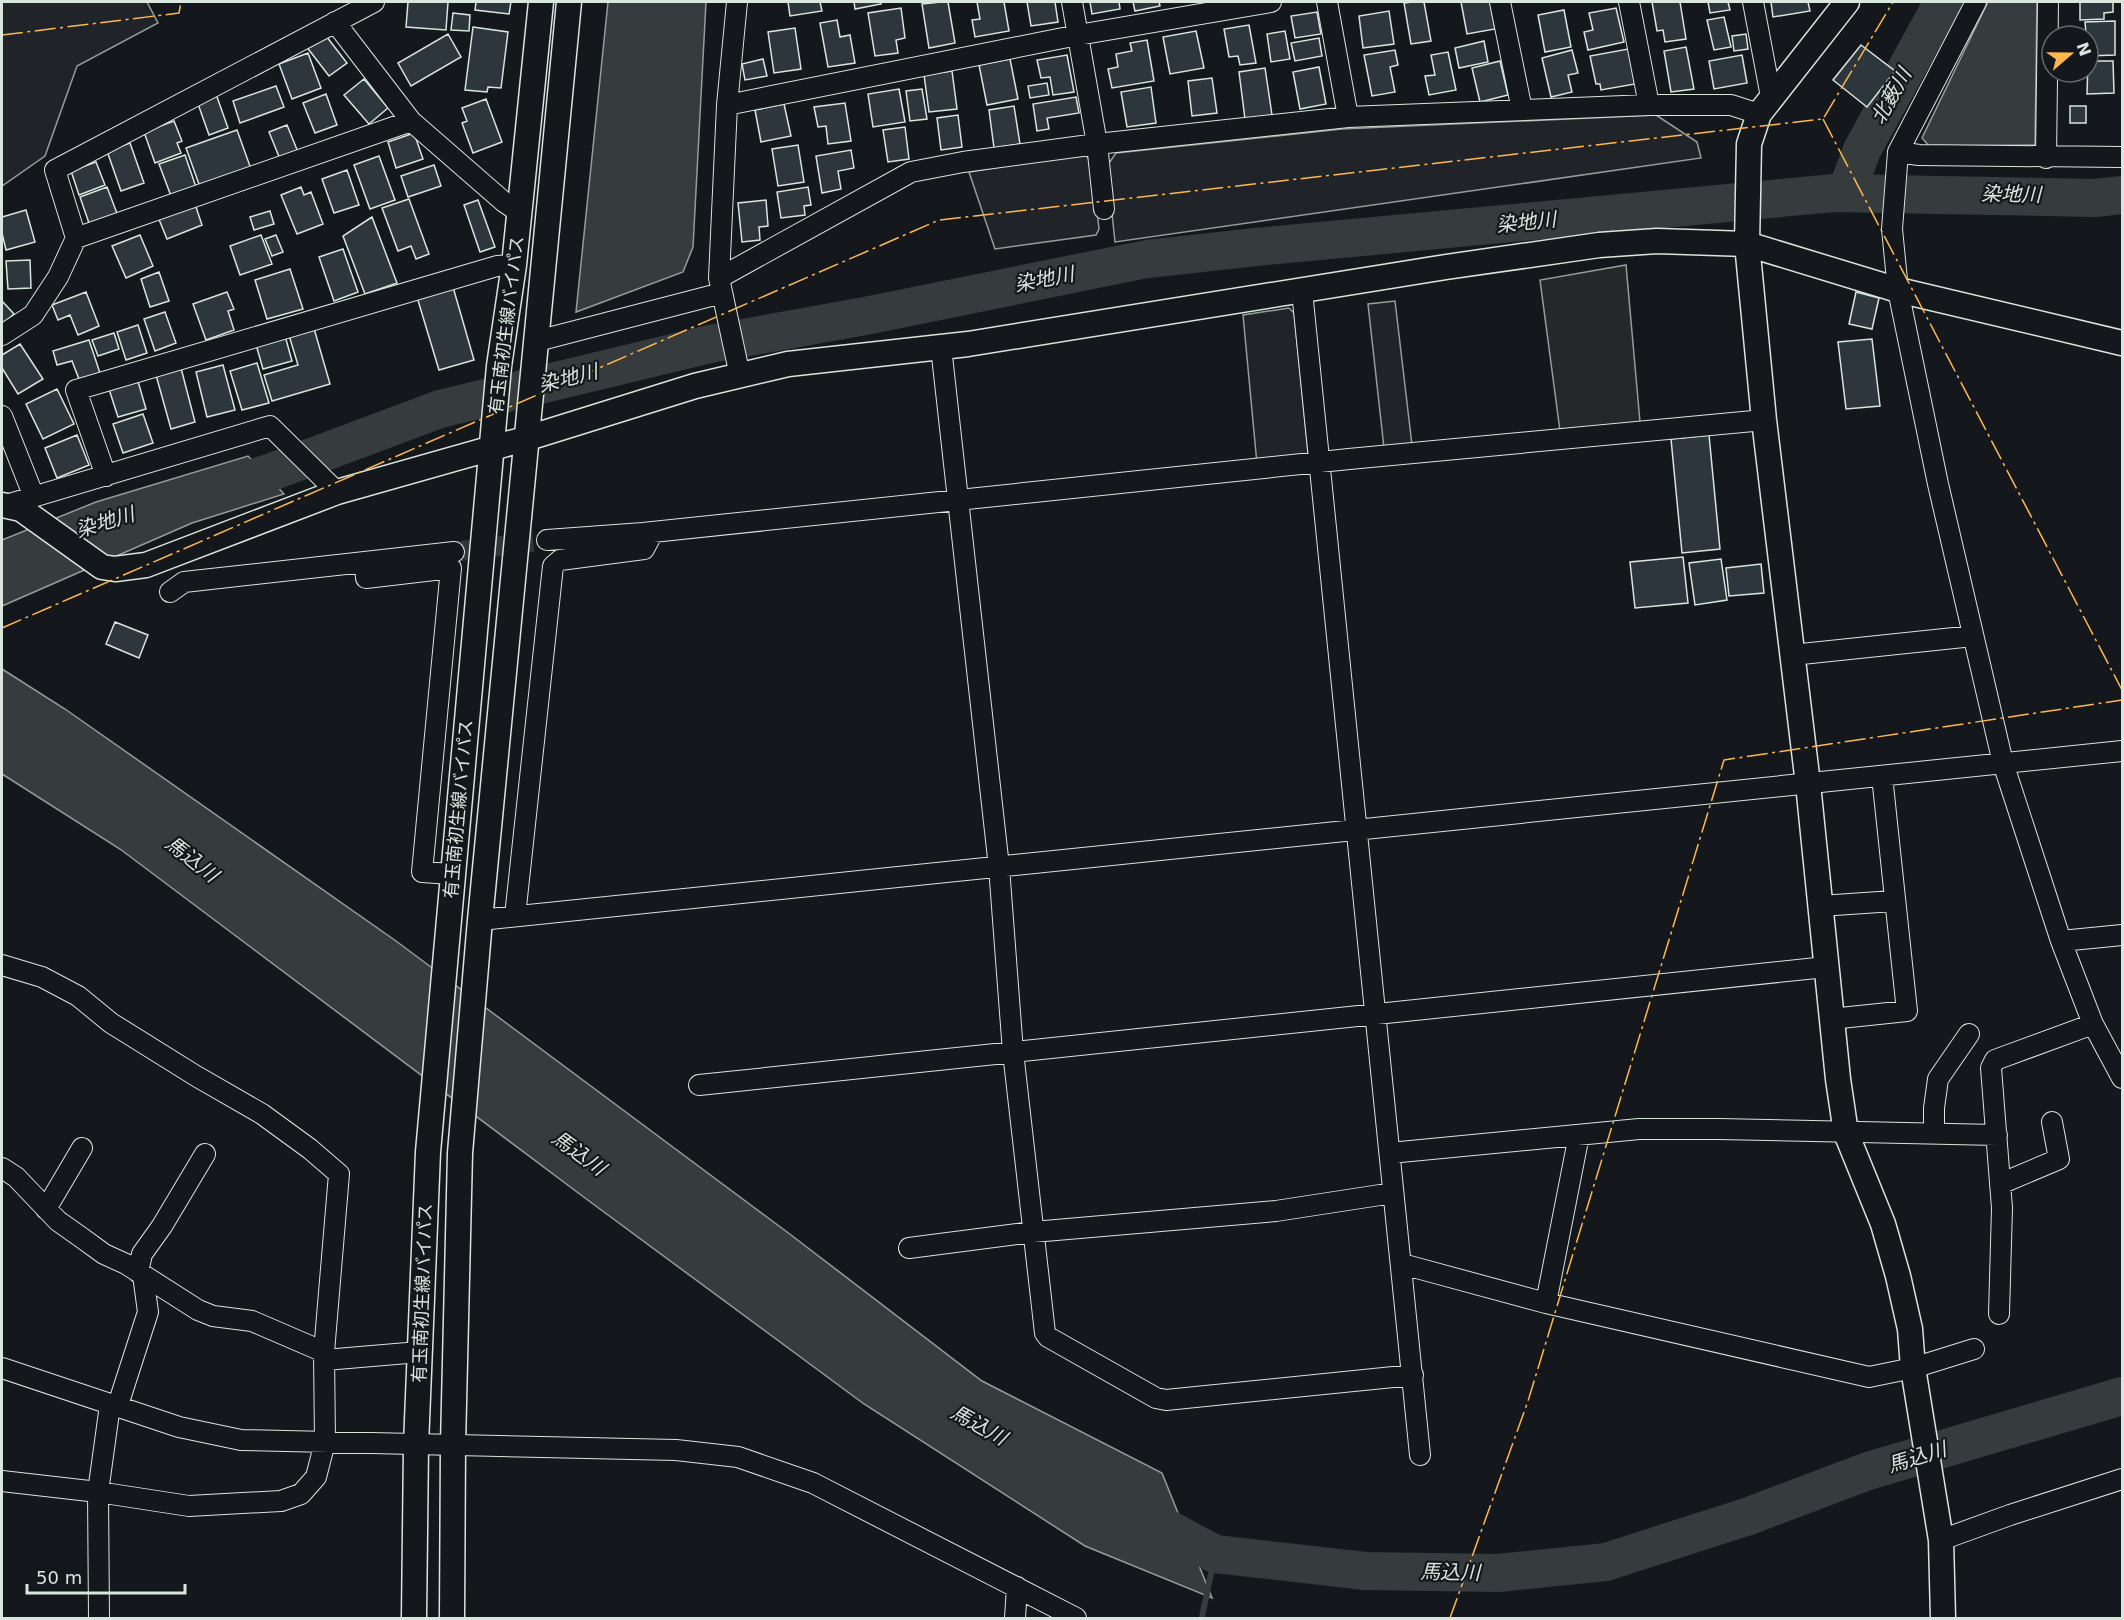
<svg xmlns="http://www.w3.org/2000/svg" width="2124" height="1620" viewBox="0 0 2124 1620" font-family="'DejaVu Sans','Noto Sans JP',sans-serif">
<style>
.green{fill:#202428;stroke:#939e99;stroke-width:1.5}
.parking{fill:#24282b;stroke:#939e99;stroke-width:1.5}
.water{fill:#363b3e;stroke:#939e99;stroke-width:1.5}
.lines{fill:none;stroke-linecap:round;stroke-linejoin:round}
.stream{stroke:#363b3e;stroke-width:6}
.river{stroke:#363b3e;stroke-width:38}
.building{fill:#2c363c;stroke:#d8e6dc;stroke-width:1.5}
.minor-tunnel{stroke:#313739;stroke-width:20;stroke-dasharray:20 10;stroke-linecap:butt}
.minor-casing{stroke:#d8e6dc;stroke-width:22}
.tertiary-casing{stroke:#d8e6dc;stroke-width:27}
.minor{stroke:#14181c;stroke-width:20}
.tertiary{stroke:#14181c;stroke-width:24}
.power{stroke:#ffb74d;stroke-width:1.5;stroke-dasharray:21 4.5 3 4.5;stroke-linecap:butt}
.labels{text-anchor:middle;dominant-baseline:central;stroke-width:4.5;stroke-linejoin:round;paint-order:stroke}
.street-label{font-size:18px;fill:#d8e6dc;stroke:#14181c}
.water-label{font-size:20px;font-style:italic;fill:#d8e6dc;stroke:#14181c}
</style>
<rect width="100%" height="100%" fill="#14181c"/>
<path class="green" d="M2,2H147L158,23L77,66L45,156L2,186Z
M1656,115L1697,142L1701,158L1115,242L1107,166L1116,153L1342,129Z
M1085,153L1092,164L1099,229L1096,235L995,249L969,172Z
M1395,301L1412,445L1384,448L1368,304Z
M1289,308L1294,313L1308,453L1302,459L1257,464L1243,315Z"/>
<path class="parking" d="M1626,265L1640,422L1560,431L1540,280Z"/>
<path class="water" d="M608,2H706L693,247L683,272L576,312Z
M1988,2H2037L2035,145L1929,146L1922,138Z
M248,456L284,494L192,523L2,606V540L96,502Z
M2,669L65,709L396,941L791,1235L982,1381L1162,1473L1212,1598L1085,1546L864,1404L585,1198L120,849L2,774Z"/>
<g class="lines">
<path class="stream" d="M1202,1617L1215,1554"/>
<path class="river" d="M1846,193L1862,150L1943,2
M216,489L266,474L440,409L710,344L865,316L1147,259L1256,247L1834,193L2095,198L2122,195
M1144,1516L1215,1554L1365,1571L1498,1573L1606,1562L1749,1516L1868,1471L2122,1396"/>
</g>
<path class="building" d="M408,2H448L446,30L406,27Z
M476,2H511L509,14L475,10Z
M788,2H820L822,11L790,16Z
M854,2H881V4L855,9Z
M941,2H948L955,43L929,48L922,4Z
M977,2H1004L1009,31L975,37L972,20L980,19Z
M1027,2H1055L1058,22L1031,26Z
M1090,2H1119L1120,9L1092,14Z
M1133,2H1159L1160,6L1135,11Z
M1413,2H1424L1431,41L1411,44L1404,3Z
M1461,2H1490L1495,29L1467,34Z
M1652,2H1680L1686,39L1665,42L1663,30L1657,31Z
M1708,2H1728L1730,10L1710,13Z
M1771,2H1808L1810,11L1773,17Z
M2080,2H2113V12L2104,13V19L2080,20Z
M901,8L905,38L896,40L898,53L875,56L868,13Z
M1616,8L1624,42L1588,50L1584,32L1593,30L1589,13Z
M1564,10L1571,47L1545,52L1538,15Z
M1389,11L1394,44L1363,48L1359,16Z
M1317,12L1321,34L1295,38L1291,16Z
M453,13L470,15L469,31L451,30Z
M1724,17L1731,47L1714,50L1707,20Z
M837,20L840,37L850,35L855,63L828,67L820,23Z
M2115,21V55L2088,56L2085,22Z
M1249,25L1256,63L1240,65L1238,56L1229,57L1224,29Z
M473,27L508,32L501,88L488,87L487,92L465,90Z
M795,28L801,69L774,73L768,32Z
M1196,31L1204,68L1170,74L1163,37Z
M1285,31L1290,59L1271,62L1267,34Z
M323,32L347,63L329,76L306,46Z
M448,34L461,57L411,86L398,63Z
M1746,34L1748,49L1734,51L1732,36Z
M1319,38L1322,56L1295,61L1291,43Z
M1147,40L1154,81L1112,88L1108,69L1118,67L1116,54L1132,51L1130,43Z
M1484,41L1488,62L1459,68L1455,48Z
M1861,45L1895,71L1867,107L1833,80Z
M1686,47L1694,89L1671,92L1664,51Z
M1628,49L1635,84L1601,90L1600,84H1596L1590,56Z
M1395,50L1398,65L1390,67L1395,92L1372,96L1364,55Z
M1572,50L1578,73L1568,75L1572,92L1551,97L1542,58Z
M1448,52L1456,90L1429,95L1425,76L1435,75L1431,55Z
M308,53L321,88L292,99L279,64Z
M1067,55L1074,92L1053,95L1050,77L1041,78L1037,60Z
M1742,55L1747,83L1714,89L1709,61Z
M763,59L767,76L745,80L742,64Z
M1010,59L1018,99L987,105L979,65Z
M1500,61L1508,95L1480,102L1472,68Z
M2088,61H2113L2114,93L2087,94Z
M1319,67L1326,104L1300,109L1293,72Z
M1265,68L1272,115L1245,119L1239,72Z
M952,71L957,109L929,112L924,75Z
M1212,78L1217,113L1192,116L1188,81Z
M364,79L388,108L369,124L344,95Z
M1047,83L1049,95L1030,98L1028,86Z
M276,86L284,107L240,123L233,101Z
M1151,87L1156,123L1127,127L1121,92Z
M899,89L905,122L873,127L868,94Z
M922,89L927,119L910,121L906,91Z
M216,94L228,128L209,135L197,101Z
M326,94L337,125L315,133L303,103Z
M1076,97L1079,113L1047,118L1049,129L1037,131L1033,104Z
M486,99L502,142L473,153L462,123L467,121L462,108Z
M845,103L851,141L828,144L826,126L818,127L814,107Z
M784,104L791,136L761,142L755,110Z
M1014,106L1020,144L994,148L989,110Z
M2070,106H2086V123H2070Z
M958,115L962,147L941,150L937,118Z
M174,121L182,141L177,143L181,153L155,163L144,132Z
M287,125L298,152L280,159L269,132Z
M905,127L909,159L888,162L883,130Z
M237,130L251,169L200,187L186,148Z
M414,133L423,159L396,168L388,142Z
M130,143L144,183L121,191L107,151Z
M798,145L804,182L778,186L772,149Z
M851,150L854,168L838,171L841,189L822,193L816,156Z
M185,155L196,187L171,196L159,164Z
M379,156L395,200L370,209L354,165Z
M96,162L105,185L79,195L71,171Z
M434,165L441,186L408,197L401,176Z
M347,170L359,205L334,213L322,179Z
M107,187L118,216L90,226L80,197Z
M301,187L304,195L311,192L323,224L297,234L281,195Z
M808,187L811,205L804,206L805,215L781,218L777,192Z
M409,199L429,254L416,259L411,246L398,251L382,208Z
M478,200L495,247L480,252L464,205Z
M766,200L768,226L759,227L760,240L742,242L738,203Z
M195,204L202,225L167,239L158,217Z
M26,210L35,242L6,250L2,233V217Z
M270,211L274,224L254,230L250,217Z
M372,217L397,283L365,294L343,236Z
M140,235L153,266L126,278L112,246Z
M261,235L272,264L240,275L230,246Z
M276,235L283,252L272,256L265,239Z
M343,249L358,292L334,301L319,257Z
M30,260L31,288L8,289L6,261Z
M290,269L303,309L267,319L255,280Z
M159,272L169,301L150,307L141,279Z
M453,287L474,360L439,370L417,297Z
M86,292L99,326L78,335L70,315L58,320L52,305Z
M227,292L234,309L228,311L234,330L206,340L193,304Z
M1856,292L1879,298L1872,329L1849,324Z
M2,301L14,314L2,325Z
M165,312L176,343L155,351L144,319Z
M138,325L147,353L126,360L117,332Z
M313,325L330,384L272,401L264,375L298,365L288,332Z
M284,332L292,361L263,369L255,341Z
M114,333L119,349L98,356L92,340Z
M1872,339L1880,406L1846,409L1838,342Z
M89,340L100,373L79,379L72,361L57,365L53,351Z
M20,344L43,379L18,394L2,368V355Z
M257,363L269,403L242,410L230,371Z
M223,365L235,410L207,417L196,372Z
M181,368L195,422L171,429L156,375Z
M137,378L146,409L118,417L108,386Z
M57,389L74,424L43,439L26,404Z
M143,414L153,443L123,453L113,424Z
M77,435L89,465L57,478L45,448Z
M1709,435L1720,549L1682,553L1671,439Z
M1683,557L1688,603L1635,608L1630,562Z
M1721,559L1727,600L1695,605L1689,563Z
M1761,564L1764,593L1729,596L1726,568Z
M115,622L148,635L139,658L106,644Z"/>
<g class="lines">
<path class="minor-tunnel" d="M454,552L547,540"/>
<g class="minor-casing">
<path id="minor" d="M737,2L727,105L719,278L740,376
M1072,2L1097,144L1104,209
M1327,2L1348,117
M1500,2L1522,110
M1629,2L1649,105
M1753,2L1771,97
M1976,2L1898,152L1892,229L1898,290L1938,484L2003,763L2061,941L2093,1024L2122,1078
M335,22L411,121L504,202L519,212
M727,105L1078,35L1271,2
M1898,152L1919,155L2122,157
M2046,158L2048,2
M76,238L411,121
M719,278L911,172L963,162L1097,144L1348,117L1649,105H1731L1759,114
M1302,291L1420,1455
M2,335L33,315L58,277L76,238L55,170L374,2
M537,341L722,293
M941,347L999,867L1013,1052L1045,1333L1048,1337L1156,1398L1166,1400L1413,1375
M2,416L34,497
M106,476L76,390L497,266L514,265
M6,505L270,426L337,492
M547,540L643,533L1349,459L1764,420
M365,562L366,578L451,568L422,872L452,874
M170,592L184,582L454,552
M1792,655L1973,636
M1820,906L1894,901
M515,916L553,566L560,560L644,549L653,532
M480,920L2122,751
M2061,941L2122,935
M2,965L42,977L78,996L111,1023L196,1076L262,1114L310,1149L339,1174L324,1352L325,1442L316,1477L301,1494L281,1501L189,1506L98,1492L2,1481
M1831,1019L1907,1011L1882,776
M699,1085L1826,967
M1934,1133V1108L1938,1079L1969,1034
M1390,1153L1639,1129H1719L1997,1135
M2,1168L16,1177L58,1221L82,1238L104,1254L126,1264L198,1310L213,1316L252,1321L324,1352
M2000,1184L2059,1159L2052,1122
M46,1209L82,1148
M909,1248L1033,1232L1276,1211L1393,1193
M1402,1264L1546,1303L1869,1377L1913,1368L1974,1349
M138,1272L142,1254L162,1226L205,1154
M1546,1303L1579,1135
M1999,1314L2002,1208L1991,1068L1995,1060L2093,1024
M325,1360L419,1352
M2,1368L179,1427L241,1440L676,1450L738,1457L813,1483L1076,1618
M117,1408L148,1312L143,1275
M1941,1540L2010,1515L2122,1479
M99,1618L98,1492L110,1405
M1015,1618L1017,1587"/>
</g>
<g class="tertiary-casing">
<path id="tertiary" d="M1847,2L1759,114L1749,144L1747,244L1764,420L1808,784L1838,1079L1846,1133L1883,1224L1898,1276L1910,1329L1913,1368L1941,1540L1943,1618
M2,505L21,509L102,567L115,569L146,565L337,492L528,438L695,386L788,364L968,344L1446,267L1599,245L1657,241L1747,244L1898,290L2122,343
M414,1618L416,1445L428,1152L499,366L514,265L541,2
M452,1618L453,1445L460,1153L480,920L569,2"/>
</g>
<use href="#minor" class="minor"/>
<use href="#tertiary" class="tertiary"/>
<path class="power" d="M2,35L179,13L181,2
M1823,119L2122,690
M2,628L939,220L1823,119L1893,2
M1450,1618L1528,1401L1724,760L2122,700"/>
</g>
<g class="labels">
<g class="street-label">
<text transform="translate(506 325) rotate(-83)">有玉南初生線バイパス</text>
<text transform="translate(458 809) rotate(-85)">有玉南初生線バイパス</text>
<text transform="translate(422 1293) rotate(-88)">有玉南初生線バイパス</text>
</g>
<g class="water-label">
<text transform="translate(1891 96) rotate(-61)">北薮川</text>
<text transform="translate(2011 194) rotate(1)">染地川</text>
<text transform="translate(1526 222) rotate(-6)">染地川</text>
<text transform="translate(1044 279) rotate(-11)">染地川</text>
<text transform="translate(568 378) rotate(-14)">染地川</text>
<text transform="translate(105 522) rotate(-17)">染地川</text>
<text transform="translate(192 859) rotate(38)">馬込川</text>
<text transform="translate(579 1153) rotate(36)">馬込川</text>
<text transform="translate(979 1425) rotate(29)">馬込川</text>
<text transform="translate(1917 1457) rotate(-17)">馬込川</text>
<text transform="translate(1450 1572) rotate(1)">馬込川</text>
</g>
</g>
<rect width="2124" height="1620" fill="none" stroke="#d8e6dc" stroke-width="6"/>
<g transform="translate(2070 54) rotate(70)"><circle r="28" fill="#14181c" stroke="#626a69" stroke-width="1.5"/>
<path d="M0-4.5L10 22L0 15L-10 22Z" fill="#ffb74d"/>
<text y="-9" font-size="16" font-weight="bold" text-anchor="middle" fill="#d8e6dc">N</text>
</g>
<path d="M27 1584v9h158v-9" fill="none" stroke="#d8e6dc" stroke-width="3"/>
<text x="36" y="1584" font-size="18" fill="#d8e6dc" stroke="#14181c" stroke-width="4.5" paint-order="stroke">50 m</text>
</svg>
